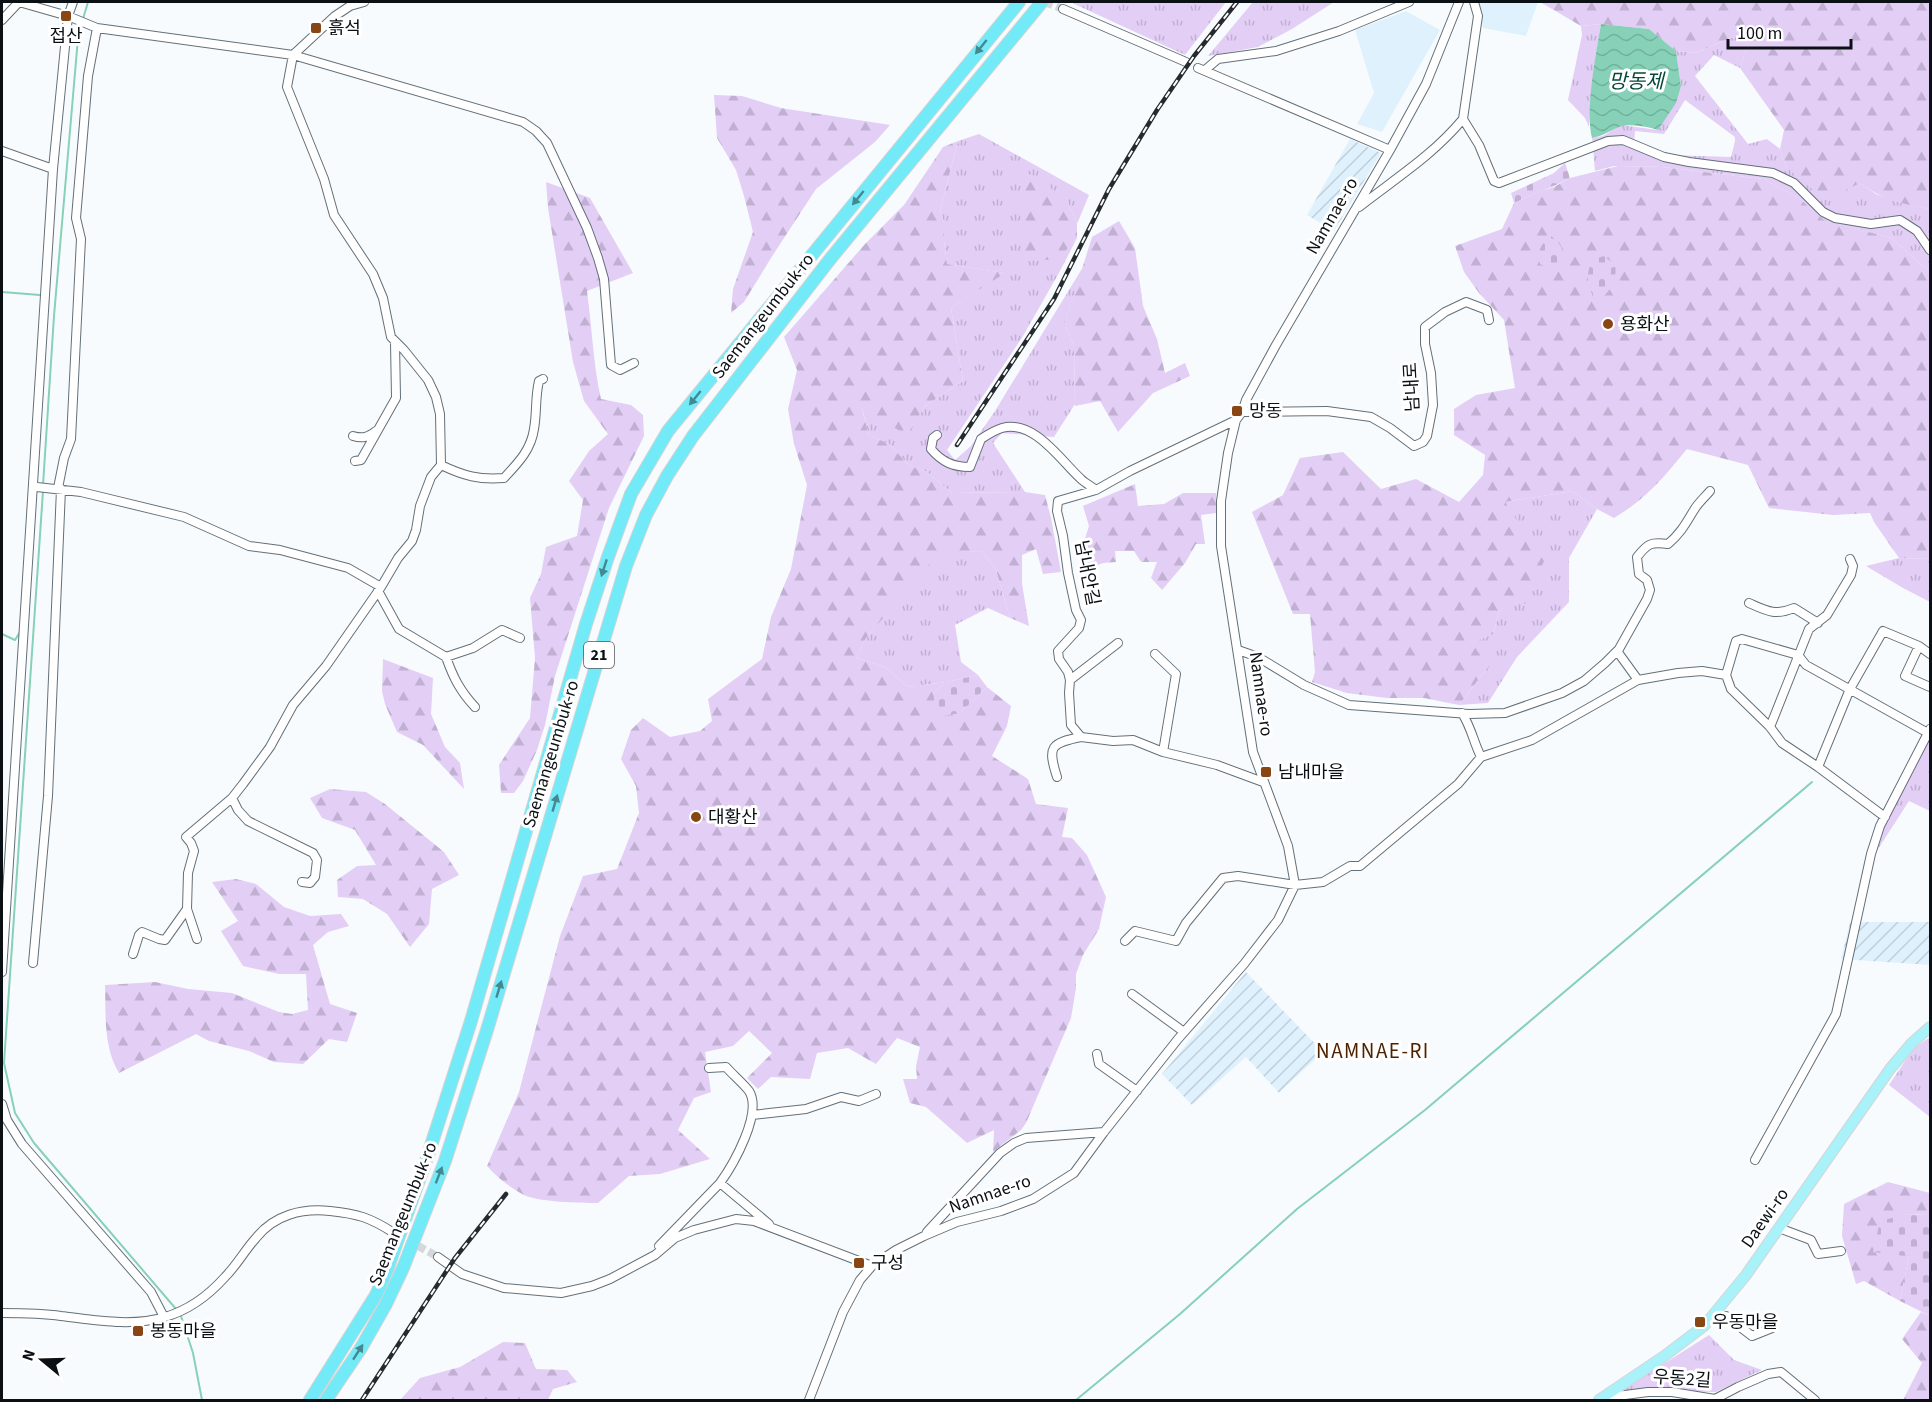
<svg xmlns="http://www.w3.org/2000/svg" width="1932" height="1402" viewBox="0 0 1932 1402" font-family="'Source Sans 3','Noto Sans KR',sans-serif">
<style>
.built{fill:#e0f1fe}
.industrial{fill:url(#industrial-furrows)}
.grass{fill:url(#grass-tufts)}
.forest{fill:url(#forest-firs)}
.cemetery{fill:url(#cemetery-stones)}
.water{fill:url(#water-waves)}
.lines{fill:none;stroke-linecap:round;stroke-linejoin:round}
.stream{stroke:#86d1b7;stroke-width:2}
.minor-tunnel{stroke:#d4d8da;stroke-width:8;stroke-dasharray:8 4;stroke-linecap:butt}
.minor-casing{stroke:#637079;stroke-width:10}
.major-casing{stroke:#d3d4d5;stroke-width:12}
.highway-casing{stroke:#d3d4d5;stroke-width:14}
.minor{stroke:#fff;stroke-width:8}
.major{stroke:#aaf2fa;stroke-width:10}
.highway{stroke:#72eaf7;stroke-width:12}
.rail-casing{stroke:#252a2e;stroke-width:4.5}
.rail{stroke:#fff;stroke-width:2;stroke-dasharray:7;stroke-linecap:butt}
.oneway{fill:#448891}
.poi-dot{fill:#884615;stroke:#fff;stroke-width:2}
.labels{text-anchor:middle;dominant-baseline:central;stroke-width:6;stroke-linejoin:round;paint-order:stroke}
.shield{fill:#fff;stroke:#54585a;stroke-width:1.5}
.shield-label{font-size:16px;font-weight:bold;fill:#0b1014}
.poi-label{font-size:18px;fill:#0b1014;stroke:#fff;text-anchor:start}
.street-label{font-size:18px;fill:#0b1014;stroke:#fff}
.water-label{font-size:20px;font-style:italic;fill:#064838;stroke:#fff}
.quarter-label{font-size:21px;letter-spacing:1.5px;fill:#4f2300;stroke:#fff}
</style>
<defs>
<pattern id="industrial-furrows" width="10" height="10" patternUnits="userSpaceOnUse" patternTransform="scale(1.5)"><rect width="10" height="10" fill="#e0f1fe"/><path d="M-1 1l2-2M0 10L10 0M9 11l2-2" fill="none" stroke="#bfced9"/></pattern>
<pattern id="grass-tufts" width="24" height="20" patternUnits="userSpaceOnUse" patternTransform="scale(1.5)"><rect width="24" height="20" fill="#e3cef6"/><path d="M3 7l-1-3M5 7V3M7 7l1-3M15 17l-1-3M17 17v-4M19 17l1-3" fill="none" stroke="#c1b0d2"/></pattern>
<pattern id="forest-firs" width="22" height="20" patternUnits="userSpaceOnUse" patternTransform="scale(1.5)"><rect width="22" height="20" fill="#e3cef6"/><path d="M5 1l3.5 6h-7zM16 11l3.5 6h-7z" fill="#c1b0d2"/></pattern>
<pattern id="cemetery-stones" width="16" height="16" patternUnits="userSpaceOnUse" patternTransform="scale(1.5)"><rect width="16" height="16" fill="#e3cef6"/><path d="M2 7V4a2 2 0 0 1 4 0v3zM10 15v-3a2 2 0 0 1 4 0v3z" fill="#c1b0d2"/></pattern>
<pattern id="water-waves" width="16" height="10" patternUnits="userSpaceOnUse" patternTransform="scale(1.5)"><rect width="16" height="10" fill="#86d1b7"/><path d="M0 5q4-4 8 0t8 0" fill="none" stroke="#72b29c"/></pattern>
</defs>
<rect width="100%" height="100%" fill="#f8fbfd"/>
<path class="built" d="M1478,2H1538L1526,36L1483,28Z
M1406,11L1440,30L1382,132L1357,124L1374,93L1355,30Z"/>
<path class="industrial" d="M1350,139L1381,153L1334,231L1307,215Z
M1850,922H1930V965L1841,959Z
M1246,972L1323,1052L1279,1093L1246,1057L1192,1105L1162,1074Z"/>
<path class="grass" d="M1070,2H1226L1185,55Z
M1253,2H1334L1292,29L1258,47L1208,56Z
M1601,24L1594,67L1589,127L1585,118L1568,100L1582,35L1581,26Z
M1737,37L1749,42L1740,68L1714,55L1695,76L1748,144L1767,139L1780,149L1786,167L1860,183L1876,194L1905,204L1930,209V272L1891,238L1823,220L1800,199L1763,179L1662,167L1614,166L1595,171L1593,149L1622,144L1672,155L1731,157L1735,141V137L1685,100L1664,134L1635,131L1634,142L1620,135L1593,143L1592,138L1603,136L1621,125L1658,130L1681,86L1676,51L1696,53L1730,38Z
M979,134L1089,195L1077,224L1067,200L1058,258L1077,238L1060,271L1023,336L947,450L955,460L971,446L995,411L1083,267L1065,323L1074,347L1075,404L1054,437L1002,433L993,443L1025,492L952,493L927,472L909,465L889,444L869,435L862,408L907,434L925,406L963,381L951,308L1004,273L947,264L944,241V222L940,210L958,141Z
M1572,491L1597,509L1569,558V602L1517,657L1488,703L1459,705L1488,667L1471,643L1493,634L1499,612L1508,603L1505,502Z
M982,551L996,570L1010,618L988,608L955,625L961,662L978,675L946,682L908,687L885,667L856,658L866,638L939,552Z
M1899,558L1930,559V602L1903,588L1866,566Z
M1927,740L1930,742V811L1909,801L1878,849L1883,827Z
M1930,1037V1117L1889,1085L1913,1049Z
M1709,1335L1734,1360L1762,1370L1716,1392L1621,1391Z"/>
<path class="forest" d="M1540,2H1930V209C1902,204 1883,200 1860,183L1825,200L1786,167L1780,149L1784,130L1740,68L1749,42L1737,37L1730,38L1696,53L1676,51L1649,29L1601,24L1581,26Z
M714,95L742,96L781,108L890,125L875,142L816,189L771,258L744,302L731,313L733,289L753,232L744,196L736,170L717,138Z
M958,141L940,210L944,222V241L947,264L1005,273L951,308L963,381L925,406L907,435L862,409L869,435L889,444L909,465L927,472L952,493L1025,492L1045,495L1051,518L1061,572L1043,574L1036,549L1022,555V584L1029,626L1010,618L996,570L982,551L939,553L866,638L856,658L885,667L908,687L946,682L933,693L960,713L987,687L1011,706L1007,726L992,756L1028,779L1036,804L1068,808L1062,837L1072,838L1087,855L1106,897L1099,929L1083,955L1076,974V988L1071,1018L1026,1123L1021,1130L993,1152L994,1130L967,1143L926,1107L910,1103L903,1079H917L916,1066L920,1047L897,1038L876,1064L848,1048L817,1053L810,1079L771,1077L758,1089L747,1078L772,1053L749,1031L733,1046L705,1052L711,1092L694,1098L678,1130L710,1159L660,1174L629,1176L598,1203C582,1203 537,1202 524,1195C510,1188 497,1177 487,1166L519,1092L560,936L583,876L617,869L639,813L636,786L621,759L631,730L643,718L670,737L700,731L712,721L708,699L762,659L771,617L791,569L807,485L794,444L788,409L797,370L784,337L865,244L904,205L943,147Z
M1618,166L1662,167L1763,179L1800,199L1824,220L1891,238L1930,272V559L1899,558L1874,522L1870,513L1833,515L1769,508L1748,465L1687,449C1664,477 1646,499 1614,518L1597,509L1572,491L1505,502L1544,561L1525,604H1508L1499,612L1493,634L1472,643L1488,667L1459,705L1424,698H1387L1347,693L1312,682L1315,672L1310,614H1293L1252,512L1283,495L1300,458L1343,452L1381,489L1416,479L1459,502L1483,475L1485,455L1454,435V409L1476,395L1515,388L1504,320L1479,293L1464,272L1455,246L1502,229L1514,203L1541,191L1554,187L1570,178Z
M1031,174L1067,200L1077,224V238L1058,259L1029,261C1016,236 1021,206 1023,179Z
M546,182L590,198L633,273L587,291C592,327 593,363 601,399L631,405L643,415L644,436L609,508L555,676L545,725L537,750L523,781L514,793H501L499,765L530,718L535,658L530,598L541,574L546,547L577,536L583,500L569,481L589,451L608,434L584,401L573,362L548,208Z
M1119,221L1135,248L1143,306L1157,339L1165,373L1185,363L1190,376L1153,393L1118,432L1100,401L1075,406L1074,347L1065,323L1092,237Z
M1135,484L1138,506L1164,504L1183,493H1216V513L1201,515L1205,544H1196L1185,563L1162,590L1151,578L1157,562H1141L1134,551H1115L1116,562L1103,563L1088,569L1079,557L1089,526L1083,506Z
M383,659L433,678L431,714L445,747L460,763L464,789L423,745L397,732L385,704L382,691Z
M330,789L366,792L385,804L444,852L459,875L432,889L429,924L410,947L387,914L363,899L338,897L337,880L357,866L376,865L355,830L322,818L310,798Z
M236,879L256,884L284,907L310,916L341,914L349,926L328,932L313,945L330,1004L357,1013L347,1042L329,1039L303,1064L274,1062L249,1051L209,1041L196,1034L119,1073C103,1047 106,1014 105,985L155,982L188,989L232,993L279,1012L292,1014L308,1010L306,974H279L243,966L221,931L238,921L212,882Z
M1888,1182L1930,1193V1214L1904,1215L1909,1256L1900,1301L1864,1281L1856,1284L1842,1236L1844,1204Z
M1921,1312L1930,1316V1400H1903L1922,1363L1902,1339Z
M503,1342L525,1343L536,1369L567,1370L577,1382L553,1389L548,1400H400L420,1378L460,1367Z"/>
<path class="cemetery" d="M1565,163L1570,178C1552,188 1533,194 1514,203L1511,193L1554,173Z
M1549,235C1562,242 1568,257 1562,270L1551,269L1540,264C1536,251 1542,245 1549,235Z
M1604,256L1615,265C1618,278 1609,297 1595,301C1588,286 1585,276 1592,260Z
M978,675L987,687L960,713L937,717L933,693L946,682Z
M1930,1214V1316L1900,1301L1909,1256L1873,1252L1880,1221L1904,1215Z"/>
<path class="water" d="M1601,24L1649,29L1676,51L1681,86L1676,103L1658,130C1649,127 1629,123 1619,127C1609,131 1603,136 1592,138C1585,109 1596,54 1601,24Z"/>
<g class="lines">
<path class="stream" d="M83,19L88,2
M2,292L40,295
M43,485L54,316L78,38L81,24
M43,491L4,1063L15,1113L34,1143L176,1309
M2,634L15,640L20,632
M180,1313L193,1353L202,1400
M1076,1400L1180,1314L1297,1209L1425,1110L1812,782"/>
<path class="minor-tunnel" d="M1045,2L1063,9
M397,1234L438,1257"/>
<g class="minor-casing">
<path id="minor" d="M1063,9L1186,62
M2,20L19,2L68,16L97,28L293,55L523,122L536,131L547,143L587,228L598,258L604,279L611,365L620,370L634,363
M1198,68L1390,150
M1205,70L1218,59L1276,51L1339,31L1409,2
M1463,119L1478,16L1474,2
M2,151L53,169
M1359,207C1396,178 1432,156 1463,119L1479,145L1494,181L1499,183L1608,141L1623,140L1664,157L1689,162L1773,173L1794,183L1823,212L1835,218L1871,224L1900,220L1917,231L1930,250
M1242,412L1327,411L1371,417L1390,428L1414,446L1423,442L1427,436L1433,405L1431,373L1425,344V327L1445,312L1466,302L1487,310L1489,320
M1236,420L1130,471L1096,490L1058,501L1057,511L1063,536L1068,573L1076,610L1081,620L1079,628L1058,651L1059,659L1068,672L1070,680L1069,693L1071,725L1081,737L1113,741L1133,740L1163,752L1217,765L1263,782
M937,435L933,438L931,449C942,462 953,467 970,467L981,439C987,435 995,430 1002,428C1034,419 1061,461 1081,479C1085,483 1091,486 1096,490
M353,436C363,439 368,437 376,431
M355,461L361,460L396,398L395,342
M441,465C464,476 479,480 504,478C518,463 531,450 534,429C537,413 535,397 539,381L543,379
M37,487L81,492L184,517L249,546L280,550L348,568L381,587
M58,488L64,458L71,439L81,239L76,218L88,76L97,28
M378,591L399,629L446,657L473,648L502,630L520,638
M1749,603C1767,611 1775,616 1794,608L1818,623
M1919,646L1905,676L1930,687
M1238,650L1258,657L1304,685L1349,705L1469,714L1505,713L1562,693L1584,681L1605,663L1619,649L1647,599L1650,590L1647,580L1639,574L1637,557C1648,543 1651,542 1668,544C1681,533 1686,523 1694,510C1698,503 1705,497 1710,491
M1617,651L1638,680
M1155,654L1176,674L1163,752
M446,657C453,677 460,691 475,707
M1726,675L1736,641L1742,639L1798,655L1806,665L1928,733
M1070,680L1118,643
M1462,713C1472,729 1473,741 1481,757
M1770,727L1809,629L1827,615L1851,575L1853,566L1850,559
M1818,767L1885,817
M1057,777C1047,746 1051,743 1081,737
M232,798L238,810L248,821L313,853L317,860L315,877L310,883L302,882
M197,939L187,909L188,873L194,851L191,843L186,837L232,798L243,784L270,747L293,705L326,666L381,587L398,558L412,541L416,530L420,506L431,477L441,465L440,414L436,397L428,380L404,350L391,337L383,298L373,274L334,215L324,179L287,87L293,55L335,16L350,6L364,2
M1125,941L1135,931L1176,941L1186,923L1223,878L1238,876L1295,885L1323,882L1350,866H1360L1458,784L1481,757L1532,740L1638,680L1678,673L1702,671L1726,675L1731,689L1770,727L1782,743L1818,767L1850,689L1883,631L1919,646L1930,654
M133,954L139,935L142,932L159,939L165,940L187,909
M33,963L48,796L61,489
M2,972L53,169L68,16L73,2
M1132,994L1184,1032
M1097,1054L1099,1064L1137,1091
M709,1068L726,1067C733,1075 743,1083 749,1091C763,1113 733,1165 720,1183
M2,1104L7,1120L22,1144L151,1292L164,1317
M752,1115L806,1109L841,1097L859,1101L876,1094
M1755,1160L1836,1014L1871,854L1880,826L1930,729
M1779,1228L1811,1240L1818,1254L1841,1251
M927,1232L1000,1153L1014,1143L1026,1138L1104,1132
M659,1246L720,1183L769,1224
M438,1257L462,1274L504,1288L561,1293L592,1286L610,1279L655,1255L675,1238L694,1230L736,1219L754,1221L872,1266
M2,1313C21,1313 41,1313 61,1316C95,1320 131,1327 165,1317C189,1310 208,1296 225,1277C237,1265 245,1250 256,1238C274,1215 302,1208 330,1211C358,1214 369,1217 394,1233
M1713,1316H1726L1752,1336L1772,1328
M1602,1398L1648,1392H1672L1715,1399L1738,1387L1768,1374L1781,1372L1815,1400
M809,1400L843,1312L860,1280L872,1266L896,1250L924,1236L957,1222L1001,1211L1033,1199L1074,1173L1104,1132L1178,1039L1244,964L1278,920L1295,885L1288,846L1253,752L1221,546V501L1228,453L1236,420L1242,412L1246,400L1276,345L1390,150L1426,84L1459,2"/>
</g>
<g class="major-casing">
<path id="major" d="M1599,1400L1663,1357L1704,1326L1746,1275L1890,1069L1912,1043L1930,1027"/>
</g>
<g class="highway-casing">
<path id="highway" d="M310,1400L376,1295L387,1270L428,1155L471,1021L586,624L608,557L631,494L668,431L1019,2
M326,1400L361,1348L386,1304L403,1268L445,1161L487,1030L626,566L646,515L667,476L693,436L831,258L1042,2"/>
</g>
<use href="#minor" class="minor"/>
<use href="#major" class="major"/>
<use href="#highway" class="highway"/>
<g class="rail-casing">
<path id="rail" d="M957,445L1054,299L1109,189L1157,110L1194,56L1237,2
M362,1400L455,1258L506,1194"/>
</g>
<use href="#rail" class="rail"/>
</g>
<defs><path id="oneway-solid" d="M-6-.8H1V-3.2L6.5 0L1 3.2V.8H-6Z" transform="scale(1.5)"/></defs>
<g class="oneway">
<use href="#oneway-solid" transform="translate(981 47) rotate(129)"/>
<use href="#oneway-solid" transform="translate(858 198) rotate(129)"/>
<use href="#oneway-solid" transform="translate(695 398) rotate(129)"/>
<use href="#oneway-solid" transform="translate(604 568) rotate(108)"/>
<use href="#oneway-solid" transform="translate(555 803) rotate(-74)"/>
<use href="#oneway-solid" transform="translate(499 989) rotate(-73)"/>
<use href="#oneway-solid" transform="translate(439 1175) rotate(-69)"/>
<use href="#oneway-solid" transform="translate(358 1352) rotate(-57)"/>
</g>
<g class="poi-dot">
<rect x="60" y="10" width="12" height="12" rx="3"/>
<rect x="310" y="22" width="12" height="12" rx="3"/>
<circle cx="1608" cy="324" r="6"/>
<rect x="1231" y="405" width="12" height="12" rx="3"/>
<rect x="1260" y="766" width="12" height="12" rx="3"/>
<circle cx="696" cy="817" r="6"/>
<rect x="853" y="1257" width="12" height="12" rx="3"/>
<rect x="1694" y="1316" width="12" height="12" rx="3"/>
<rect x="132" y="1325" width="12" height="12" rx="3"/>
</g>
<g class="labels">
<rect class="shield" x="584" y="642" width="30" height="26" rx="4.5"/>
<g class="shield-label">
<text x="599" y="655">21</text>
</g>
<g class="poi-label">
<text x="328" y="28">흙석</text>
<text x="66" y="36" text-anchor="middle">접산</text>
<text x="1620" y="324">용화산</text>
<text x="1249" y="411">망동</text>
<text x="1278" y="772">남내마을</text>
<text x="708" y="817">대황산</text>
<text x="871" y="1263">구성</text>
<text x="1712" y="1322">우동마을</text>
<text x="150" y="1331">봉동마을</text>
</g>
<g class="street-label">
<text transform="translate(1332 216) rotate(-60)">Namnae-ro</text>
<text transform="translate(763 316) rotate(-52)">Saemangeumbuk-ro</text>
<text transform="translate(1412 387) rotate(-93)">남내로</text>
<text transform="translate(1087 573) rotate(79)">남내안길</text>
<text transform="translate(1261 694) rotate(82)">Namnae-ro</text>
<text transform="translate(551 754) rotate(-73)">Saemangeumbuk-ro</text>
<text transform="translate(990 1194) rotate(-19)">Namnae-ro</text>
<text transform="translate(403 1214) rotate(-68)">Saemangeumbuk-ro</text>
<text transform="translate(1765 1218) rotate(-55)">Daewi-ro</text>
<text transform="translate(1682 1379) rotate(4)">우동2길</text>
</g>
<g class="water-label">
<text x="1636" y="82">망동제</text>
</g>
<g class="quarter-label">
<text x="1373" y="1051">NAMNAE-RI</text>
</g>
</g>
<rect width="1932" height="1402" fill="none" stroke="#0b1014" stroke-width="6"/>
<g transform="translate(42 1360) rotate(289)" stroke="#ffffff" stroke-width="4.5" paint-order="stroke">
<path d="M0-4.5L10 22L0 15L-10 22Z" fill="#0b1014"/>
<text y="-9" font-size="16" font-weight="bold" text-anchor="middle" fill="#0b1014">N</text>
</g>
<path d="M1728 39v9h123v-9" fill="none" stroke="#0b1014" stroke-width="3"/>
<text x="1737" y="39" font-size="18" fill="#0b1014" stroke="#ffffff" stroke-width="4.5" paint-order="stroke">100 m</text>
</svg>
